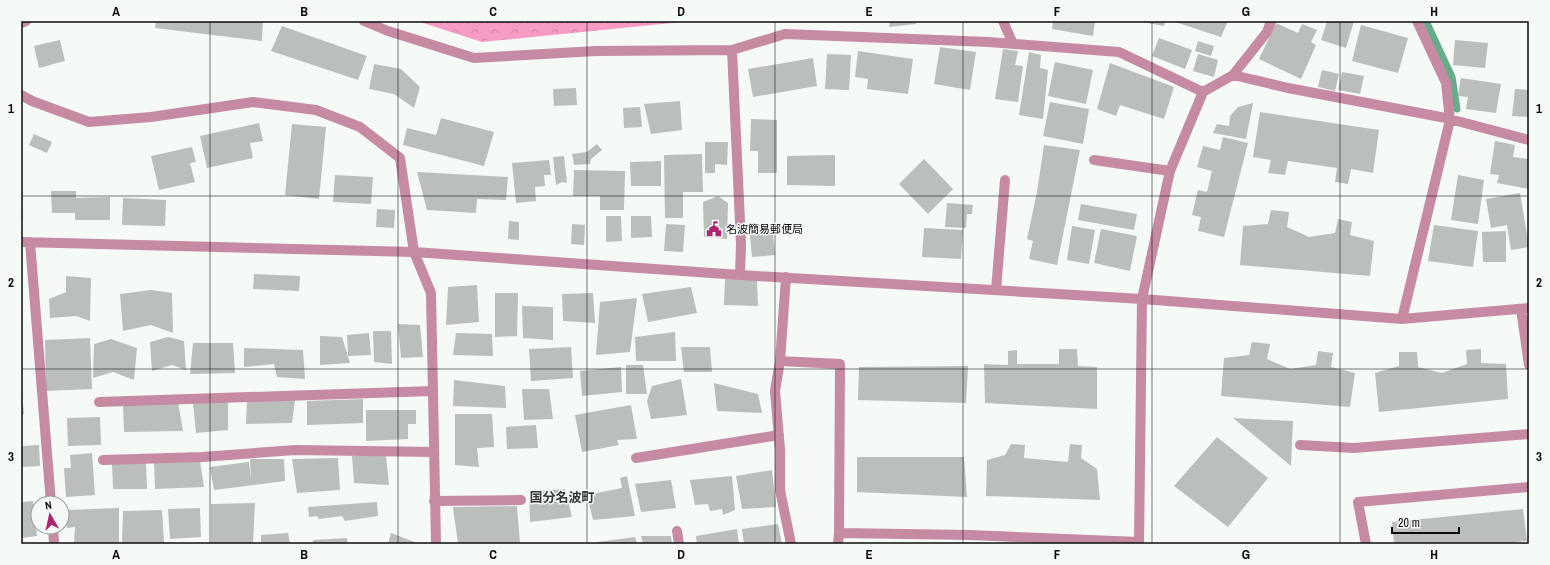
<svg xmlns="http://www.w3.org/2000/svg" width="1550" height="565" viewBox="0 0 1550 565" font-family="'Archivo Narrow','Noto Sans JP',sans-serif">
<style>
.forest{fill:url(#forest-crowns)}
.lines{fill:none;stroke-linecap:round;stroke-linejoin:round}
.stream{stroke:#66ac88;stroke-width:7}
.building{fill:#babfbc}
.minor{stroke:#c68aa3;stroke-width:10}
.grid{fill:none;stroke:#0a0c0b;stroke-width:1;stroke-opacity:0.55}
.labels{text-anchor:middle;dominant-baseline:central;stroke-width:3;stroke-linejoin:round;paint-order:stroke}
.poi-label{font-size:11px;fill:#0a0c0b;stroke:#f5faf7;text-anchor:start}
.quarter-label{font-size:13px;font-weight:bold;fill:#343836;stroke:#f5faf7}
.neatline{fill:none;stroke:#0a0c0b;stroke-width:1.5}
.grid-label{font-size:13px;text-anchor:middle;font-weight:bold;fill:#0a0c0b}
</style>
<defs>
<pattern id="forest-crowns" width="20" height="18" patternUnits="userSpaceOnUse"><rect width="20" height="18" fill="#f69bc3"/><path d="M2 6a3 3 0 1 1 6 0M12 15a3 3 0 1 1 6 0" fill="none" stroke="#d284a6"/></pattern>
</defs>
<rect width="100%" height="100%" fill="#f5faf7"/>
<path class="forest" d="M417,21H692L482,42Z"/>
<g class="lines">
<path class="stream" d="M1426,21L1452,77L1457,109"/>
</g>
<path class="building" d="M156,21H263L262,41L155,28Z
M890,21H916V24L889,27Z
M1053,21H1095L1093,36L1052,29Z
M1137,21H1165L1164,26Z
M1172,21H1228L1221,37Z
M1327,21H1354L1346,48L1321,40Z
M1276,23L1298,33L1302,24L1317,30L1311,42L1316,45L1301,79L1259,59Z
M1361,25L1408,38L1398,73L1352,61Z
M282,26L367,56L358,80L271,51Z
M1159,38L1192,50L1185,69L1152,56Z
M60,40L65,61L39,68L34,46Z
M1455,40L1488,43L1485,68L1453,65Z
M1198,41L1214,46L1211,56L1195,51Z
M940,47L976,52L970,90L934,84Z
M1003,49L1018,51L1015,65L1023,66L1018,102L995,99Z
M858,51L913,59L908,94L867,89L868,79L855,77Z
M1029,52L1041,55L1040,68L1048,70L1043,119L1019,115Z
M827,54L851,55L849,90L825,89Z
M1198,54L1218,60L1214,77L1193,71Z
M813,58L817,86L753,97L748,69Z
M1055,62L1093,70L1086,104L1048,96Z
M1110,63L1174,87L1164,119L1120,105L1116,116L1097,109Z
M374,64L401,69L420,87L414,108L394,94L369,89Z
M1322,70L1339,74L1335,91L1318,87Z
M1342,72L1364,76L1360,94L1338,90Z
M1461,78L1501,84L1496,113L1466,109L1468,97L1458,96Z
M576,88L577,105L554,106L553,89Z
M1515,89L1529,90V117L1512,116Z
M680,101L682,130L651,134L644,104Z
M1050,102L1089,109L1083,144L1043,136Z
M1253,103L1246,139L1213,133L1217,124L1229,126L1230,116L1238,107Z
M640,107L642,127L624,128L623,108Z
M1260,112L1379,130L1373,173L1351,169L1348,184L1335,182L1337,168L1288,161L1285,175L1268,173L1271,160L1253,157Z
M441,118L494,132L484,166L403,145L407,128L436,135Z
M751,119L777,120V173H758V151H750Z
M259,123L263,141L250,143L253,158L207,168L200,136Z
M292,124L326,127L319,199L285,195Z
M34,134L52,142L47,153L29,145Z
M1223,137L1248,143L1224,237L1198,231L1201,217L1192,215L1198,190L1207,192L1212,171L1197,167L1203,146L1220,150Z
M1495,141L1515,145L1513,157L1529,159V189L1497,183L1499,175L1490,174Z
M705,142H728L727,165L715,164V173H705Z
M597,144L602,150L591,159L590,164L574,165L572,154L587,152Z
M1044,145L1080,150L1057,265L1029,259L1033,241L1027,239L1037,192Z
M192,147L196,162L190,163L195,182L159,190L151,156Z
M702,154L703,192H683V218H665L664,155Z
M835,155V186L787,185V156Z
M564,156L567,183L562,182L556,185L553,157Z
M924,159L953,189L928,214L899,184Z
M549,160L551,175H544L545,186L535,187L536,201L516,203L512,163Z
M661,161V186H631L630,162Z
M574,170L625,171L624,210H600V196H573Z
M417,172L508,177L506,200L477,199L476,213L427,210Z
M335,175L373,177L371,204L333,202Z
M1458,175L1484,180L1478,224L1451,220Z
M51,191H76V198L110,197V220H75V213H52Z
M1520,193L1529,247L1511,250L1507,225L1491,228L1486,199Z
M718,196L728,203L727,239L704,237L703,202Z
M123,198L166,200L165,226L122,225Z
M21,203H22L23,220H21Z
M947,203L973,205L972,214H967L966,228L945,227Z
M1081,204L1137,214L1134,230L1078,220Z
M377,209L395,210L394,228L376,227Z
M1271,210L1289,212L1287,227L1309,237L1335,233L1338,219L1352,222L1350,235L1374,241L1370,276L1240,265L1243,226L1268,224Z
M606,216H621L622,241L606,242Z
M631,216H651L652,237L631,238Z
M509,221L519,222V240L508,239Z
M572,224L585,225L584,245L571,244Z
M666,224L685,225L683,252L664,251Z
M772,224L775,255L752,257L749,226Z
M1434,225L1478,231L1473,267L1428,261Z
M1072,226L1095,230L1089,264L1067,260Z
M924,228L963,230L961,259L922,257Z
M1101,229L1137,236L1130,271L1094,263Z
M1506,231V262H1483L1482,232Z
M254,274L300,276L299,291L253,289Z
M66,276L91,278L90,321L76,316L50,318L49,299L66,292Z
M725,279L757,280L758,306L724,305Z
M477,285L479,322L446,325L448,287Z
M691,287L697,313L648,322L642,294Z
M151,290L172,293L173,333L151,325L123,331L120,294Z
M495,293H518L517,336L495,337Z
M593,293L595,323L563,321L562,294Z
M637,298L630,352L596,355L600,302Z
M522,306L553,307V340L523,338Z
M398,324L420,325L423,357L401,358Z
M373,331H391L392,364L374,362Z
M675,332L676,361H636L635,337Z
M369,333L371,355L348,356L347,335Z
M456,333L492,334L493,356L453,355Z
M320,336L342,337L350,363L320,365Z
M168,337L184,341L186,370L172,365L152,371L150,342Z
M90,338L92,389L46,391L45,340Z
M111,339L137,348L134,380L113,372L93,378L94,344Z
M1252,342L1270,344L1267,359L1290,369L1316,365L1318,351L1333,353L1331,367L1355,373L1350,407L1221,396L1224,358L1249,355Z
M193,343H233L235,373L190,374Z
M571,347L573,378L531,381L529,349Z
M681,347H710L712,372H684Z
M244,348L303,350L305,379L277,377L274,364L244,367Z
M1059,349H1077L1078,366L1097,367V409L985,403L984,364L1008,365V351L1017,350V364H1059Z
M1481,349V363L1506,364L1508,399L1379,412L1375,373L1399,366V352H1417L1418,367L1442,373L1467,364L1466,350Z
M626,365H643L647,394H626Z
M968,366L966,403L858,400L859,367Z
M621,367L622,392L582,396L580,371Z
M681,379L687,415L651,419L647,401L652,386Z
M454,380L505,386L506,408L453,406Z
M714,383L758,394L762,413L717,411Z
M21,385L24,414H21Z
M522,389H549L553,419L524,420Z
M363,399V423L307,425V401Z
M295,400L292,423L246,424L247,401Z
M228,401V430L196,433L193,403Z
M178,402L183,431L124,432L123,404Z
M631,405L637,439L617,440L619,445L582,452L575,415Z
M366,410H416V424H408V439L366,441Z
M455,414H492L494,447L477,448L479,467L455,465Z
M100,417L101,445L68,446L67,418Z
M1233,418L1293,421L1291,466Z
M536,425L538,448L507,449L506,427Z
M1217,437L1268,478L1228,527L1174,486Z
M1011,444L1025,445L1024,458L1068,462L1070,444L1082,445L1081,458L1097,469L1100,500L986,496L987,460L1005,455Z
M39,445L40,466L21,467V446Z
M92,453L95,495L66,497L64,468H71L70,455Z
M352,456H386L389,485L354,483Z
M857,457H964L967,497L857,492Z
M338,458L340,490L297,493L292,459Z
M250,459H284L285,481L214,490L210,467L249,462L251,480Z
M200,461L204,487L155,489L154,462Z
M112,463H146L147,489H113Z
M772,470L776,507L742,509L736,476Z
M627,476L635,516L593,520L587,495L622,488L620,478Z
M732,476L735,510L723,515L722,509L710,511L708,504L695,505L690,480Z
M671,480L676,508L641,512L635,484Z
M565,489L572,517L530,522L529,492Z
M33,501L37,536L21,538V502Z
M377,502L378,516L345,521L342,516L319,519L317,516L309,517L308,507Z
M255,503L253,544H211V504Z
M517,506L520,543L458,544L453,507Z
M119,508V543L74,544L75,527L67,528L66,510Z
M200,508L201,537L170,539L168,509Z
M1523,509L1527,541L1501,544H1394L1392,522Z
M162,510L164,543L122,544L123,511Z
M778,524L782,544H744L742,529Z
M737,529L739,544H697L696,536Z
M288,533L290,544H261V535Z
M391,533L417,543L416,544H388Z
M641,536H671L672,544H643Z
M635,537L637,544H598V542Z
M347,538L348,544H312L313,540Z"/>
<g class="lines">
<path class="minor" d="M364,21L388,31L474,58L596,51L732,50L785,34L989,42L1119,52L1203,92
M1003,21L1013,44
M21,23L26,21
M732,50L741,244L740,275
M1233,75L1288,88L1446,118L1529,140
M21,95L32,101L89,122L151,117L253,102L316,110L360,127L400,158L414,252L431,293L436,544
M1094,160L1170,171
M21,242L414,252L740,275L1142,299L1402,319L1529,308
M30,242L51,503
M786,277L780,361L775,391L780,450V490L791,544
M996,290L1005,180
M1521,309L1529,365
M1402,319L1450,120L1446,83L1417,21
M780,361L840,364L839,533L970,535L1139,542
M99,402L432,391
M1300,445L1354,448L1529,434
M636,458L779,435
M103,460L202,457L295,450L433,452
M434,501L521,500
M53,527L54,544
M677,531L679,544
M838,544L839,533
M1139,544L1142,299L1170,171L1203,92L1233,75L1267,32L1271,21
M1366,544L1358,502L1529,487"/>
</g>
<path class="grid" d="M210,21V544M398,21V544M587,21V544M775,21V544M963,21V544M1152,21V544M1340,21V544M21,196H1529M21,369H1529"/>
<defs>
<g id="civic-bare" transform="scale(1.2)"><path d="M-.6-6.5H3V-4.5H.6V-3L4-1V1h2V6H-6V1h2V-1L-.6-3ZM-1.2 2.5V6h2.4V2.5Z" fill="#ab266f" stroke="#f5faf7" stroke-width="2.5" paint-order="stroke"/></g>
</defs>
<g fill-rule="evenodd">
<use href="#civic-bare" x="714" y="229"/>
</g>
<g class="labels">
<g class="poi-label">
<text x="726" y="229">名波簡易郵便局</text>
</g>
<g class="quarter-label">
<text x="562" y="497">国分名波町</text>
</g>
</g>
<rect width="1550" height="565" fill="none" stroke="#f5faf7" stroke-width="44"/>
<g transform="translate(50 515) rotate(351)"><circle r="19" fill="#f5faf7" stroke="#979b99"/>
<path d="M0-3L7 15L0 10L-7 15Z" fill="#ab266f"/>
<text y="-6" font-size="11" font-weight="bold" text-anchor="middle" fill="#0a0c0b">N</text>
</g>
<path d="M1392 527v6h67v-6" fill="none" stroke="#0a0c0b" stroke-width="2"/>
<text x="1398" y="527" font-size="12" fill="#0a0c0b" stroke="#f5faf7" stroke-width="3" paint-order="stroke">20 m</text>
<rect x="22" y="22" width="1506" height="521" class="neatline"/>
<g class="grid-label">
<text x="116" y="16">A</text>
<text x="304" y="16">B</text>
<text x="493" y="16">C</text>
<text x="681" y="16">D</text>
<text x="869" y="16">E</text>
<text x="1057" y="16">F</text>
<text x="1246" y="16">G</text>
<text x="1434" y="16">H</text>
<text x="11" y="113">1</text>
<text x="1539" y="113">1</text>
<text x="11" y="287">2</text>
<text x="1539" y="287">2</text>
<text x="11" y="461">3</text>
<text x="1539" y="461">3</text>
<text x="116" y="559">A</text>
<text x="304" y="559">B</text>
<text x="493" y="559">C</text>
<text x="681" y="559">D</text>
<text x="869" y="559">E</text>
<text x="1057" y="559">F</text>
<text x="1246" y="559">G</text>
<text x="1434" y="559">H</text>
</g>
</svg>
